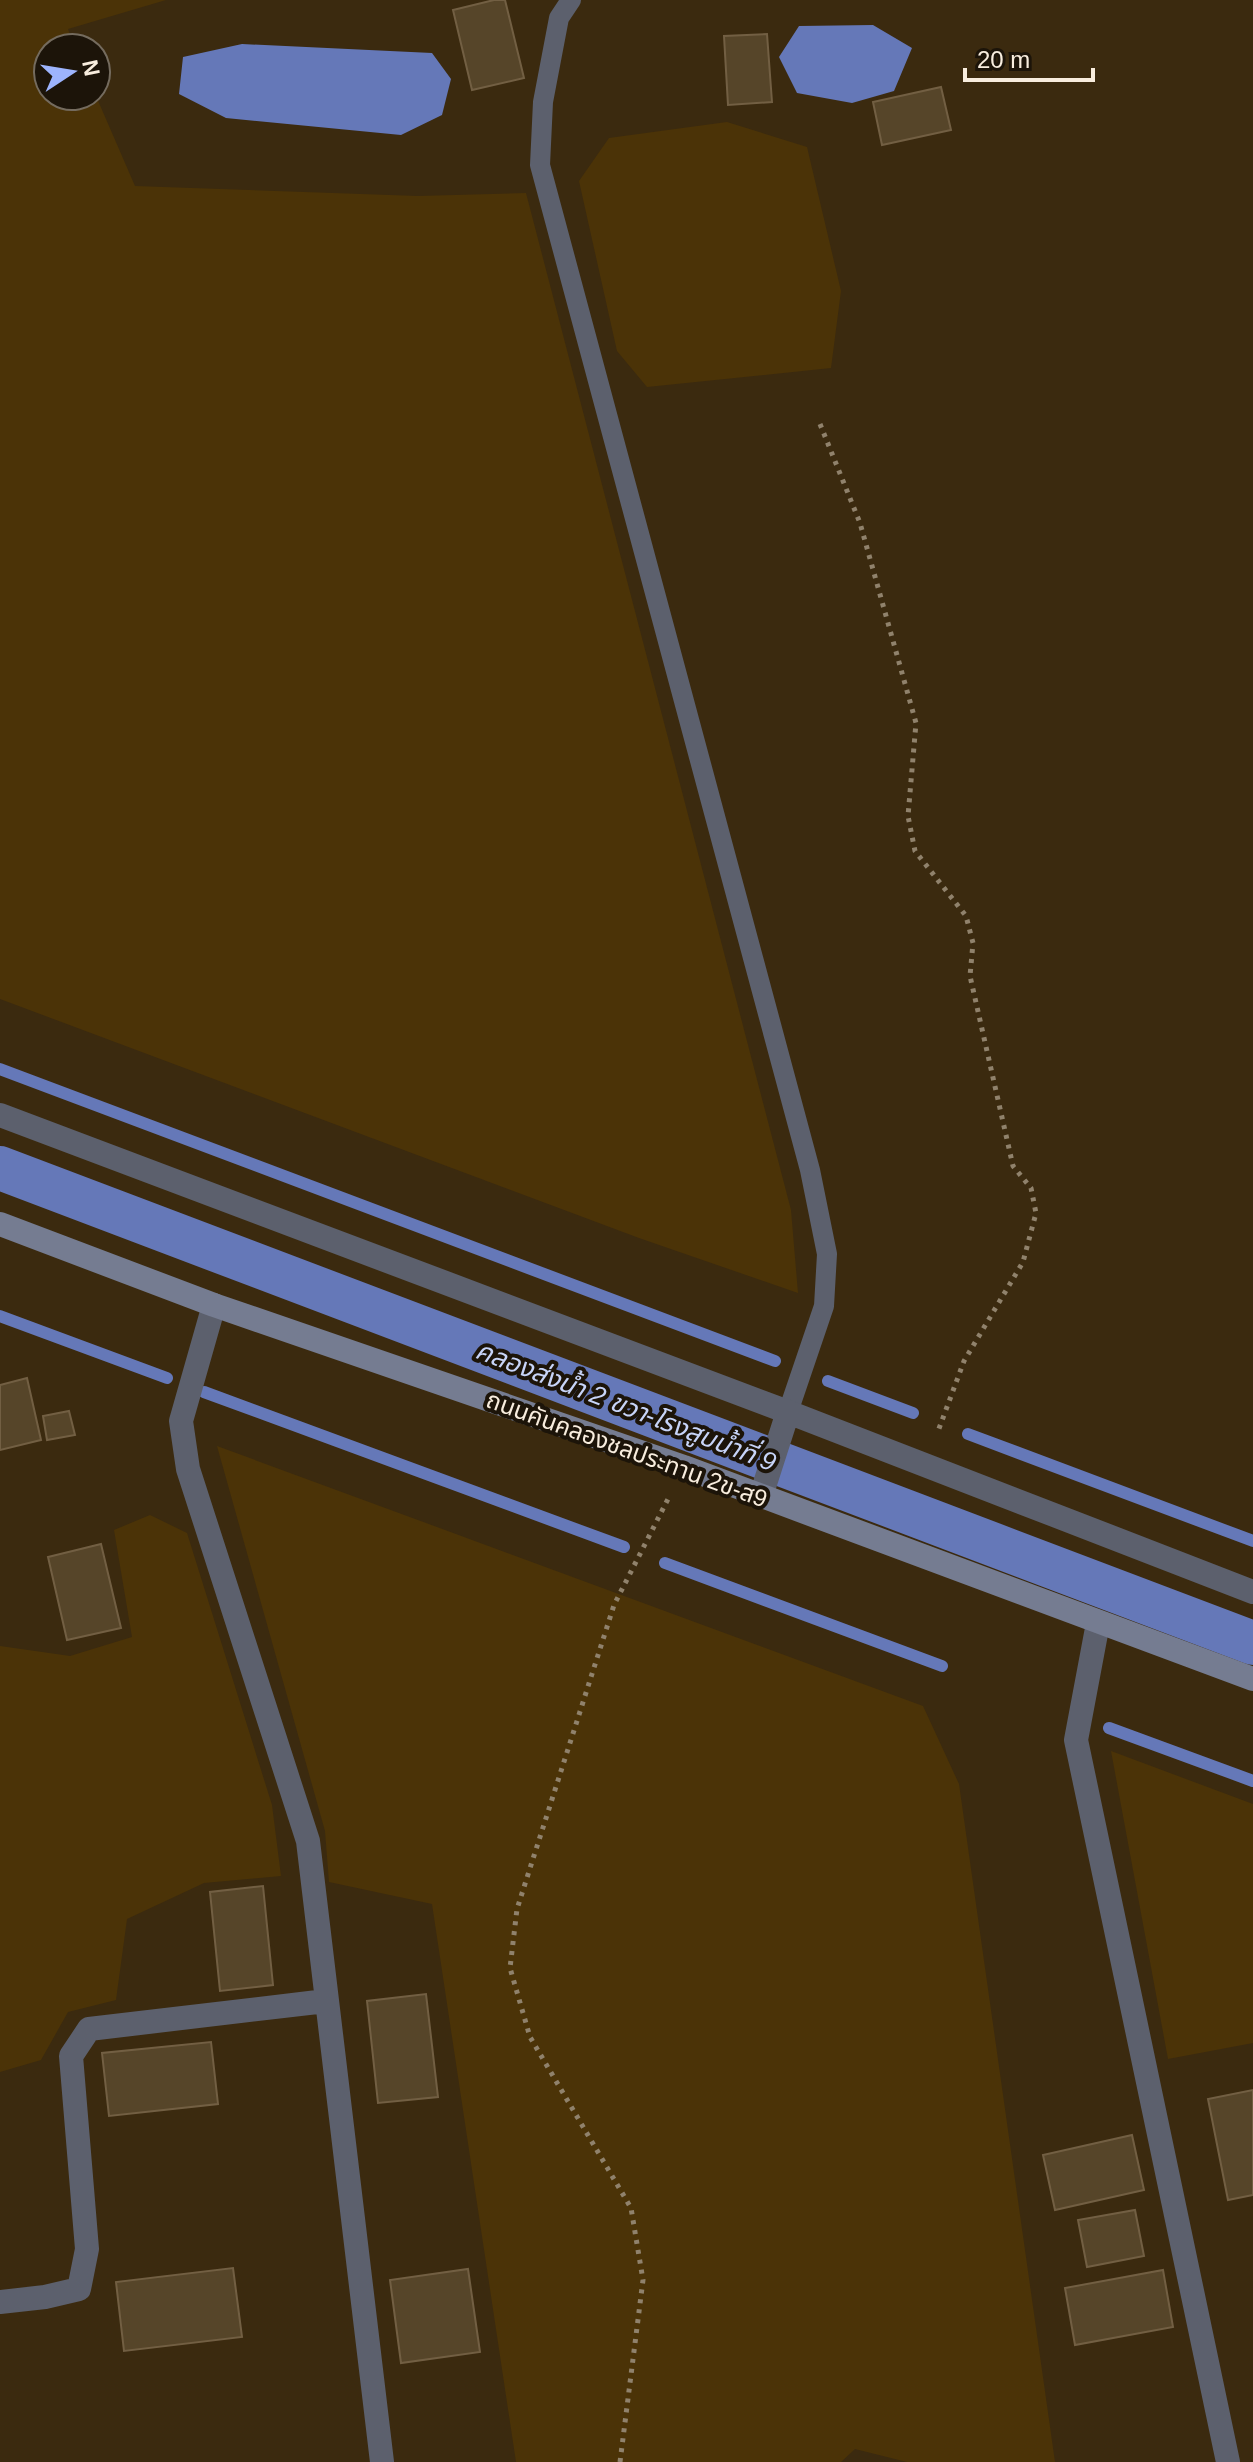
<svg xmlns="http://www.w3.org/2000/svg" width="1253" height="2462" viewBox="0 0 1253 2462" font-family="Helvetica,'Noto Sans Thai',sans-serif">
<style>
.green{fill:#4b3307}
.water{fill:#6578b8}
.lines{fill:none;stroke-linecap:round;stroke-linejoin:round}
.stream{stroke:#6578b8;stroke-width:12}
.canal{stroke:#6578b8;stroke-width:44}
.building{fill:#564529;stroke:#725f43;stroke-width:2}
.path{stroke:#90826c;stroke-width:5;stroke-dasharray:4 6;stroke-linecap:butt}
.lane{stroke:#5c606d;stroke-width:20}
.street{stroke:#5c606d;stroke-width:24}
.secondary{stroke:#757c91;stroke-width:24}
.labels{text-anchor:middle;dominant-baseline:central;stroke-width:8;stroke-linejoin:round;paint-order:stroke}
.street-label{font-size:24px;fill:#f8edde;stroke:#1c1409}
.water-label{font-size:26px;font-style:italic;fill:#c7d4f8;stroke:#1c1409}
</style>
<rect width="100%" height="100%" fill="#3b2a0f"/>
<path class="green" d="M0,0H166L68,29L75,48H48V96H96L135,186L418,196L526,193L791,1210L798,1293L639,1238L0,999Z
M727,122L807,147L841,291L831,368L647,387L617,351L579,181L609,138Z
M217,1446L923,1706L959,1784L1055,2462H907L855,2449L841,2462H516L432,1904L329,1882L325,1831Z
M150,1515L187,1533L272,1805L281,1876L204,1883L127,1919L116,2000L68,2012L41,2060L0,2072V1646L70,1656L132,1637L114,1530Z
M1111,1751L1253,1804V2043L1168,2059Z"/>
<path class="water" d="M873,25L912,48L894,91L852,103L797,93L779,57L799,26Z
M242,44L432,53L451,79L442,115L401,135L226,118L179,94L183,57Z"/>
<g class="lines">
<path class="stream" d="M0,1069L775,1361
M0,1316L167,1378
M828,1381L913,1413
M204,1392L624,1547
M968,1434L1253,1541
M665,1563L942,1666
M1109,1728L1253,1781"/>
<path class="canal" d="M0,1168L1253,1643"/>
</g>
<path class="building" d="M494,0H505L524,78L472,90L453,10Z
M767,34L772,102L728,105L724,36Z
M941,87L951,130L882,145L873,102Z
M27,1378L41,1440L0,1450V1385Z
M69,1411L75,1435L47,1440L43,1416Z
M101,1544L121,1628L67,1640L48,1557Z
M263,1886L273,1985L220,1991L210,1892Z
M426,1994L438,2097L378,2103L367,2001Z
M211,2042L218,2104L109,2116L102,2053Z
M1253,2090V2195L1228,2200L1208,2099Z
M1132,2135L1144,2190L1055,2210L1043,2155Z
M1135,2210L1144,2256L1087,2267L1078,2220Z
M233,2268L242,2337L124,2351L116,2282Z
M468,2269L480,2352L401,2363L390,2280Z
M1163,2270L1173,2327L1075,2345L1065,2288Z"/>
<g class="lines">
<path class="path" d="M820,424L860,523L916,723L908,816L915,851L966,916L973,943L970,976L1013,1166L1031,1188L1036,1213L1023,1262L964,1361L937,1434
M620,2462L643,2280L631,2208L530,2037L510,1968L517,1909L614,1605L669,1497"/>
<path class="lane" d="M571,0L559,18L543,102L540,165L810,1170L827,1254L824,1306L788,1412"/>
<path class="street" d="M0,1115L788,1412L1253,1592
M214,1305L181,1421L188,1469L308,1841L382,2462
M761,1496L788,1412
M1098,1623L1076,1740L1228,2462
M0,2302L45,2297L79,2289L87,2249L71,2056L89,2029L326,2001"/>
<path class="secondary" d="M0,1224L214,1305L684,1467L1253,1679"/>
</g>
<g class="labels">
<g class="street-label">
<text transform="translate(627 1449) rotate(20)">ถนนคันคลองชลประทาน 2ข-ส9</text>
</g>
<g class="water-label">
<text transform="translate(626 1406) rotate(21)">คลองส่งน้ำ 2 ขวา-โรงสูบน้ำที่ 9</text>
</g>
</g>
<g transform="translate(72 72) rotate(78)"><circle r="38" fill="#1c1409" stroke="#746b5e" stroke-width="2"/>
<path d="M0-6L14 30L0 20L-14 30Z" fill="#9db4fd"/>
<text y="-12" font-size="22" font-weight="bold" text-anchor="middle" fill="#f8edde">N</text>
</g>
<path d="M965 68v12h128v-12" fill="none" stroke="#f8edde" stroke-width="4"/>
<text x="977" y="68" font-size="24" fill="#f8edde" stroke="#1c1409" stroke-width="6" paint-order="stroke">20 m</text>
</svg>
